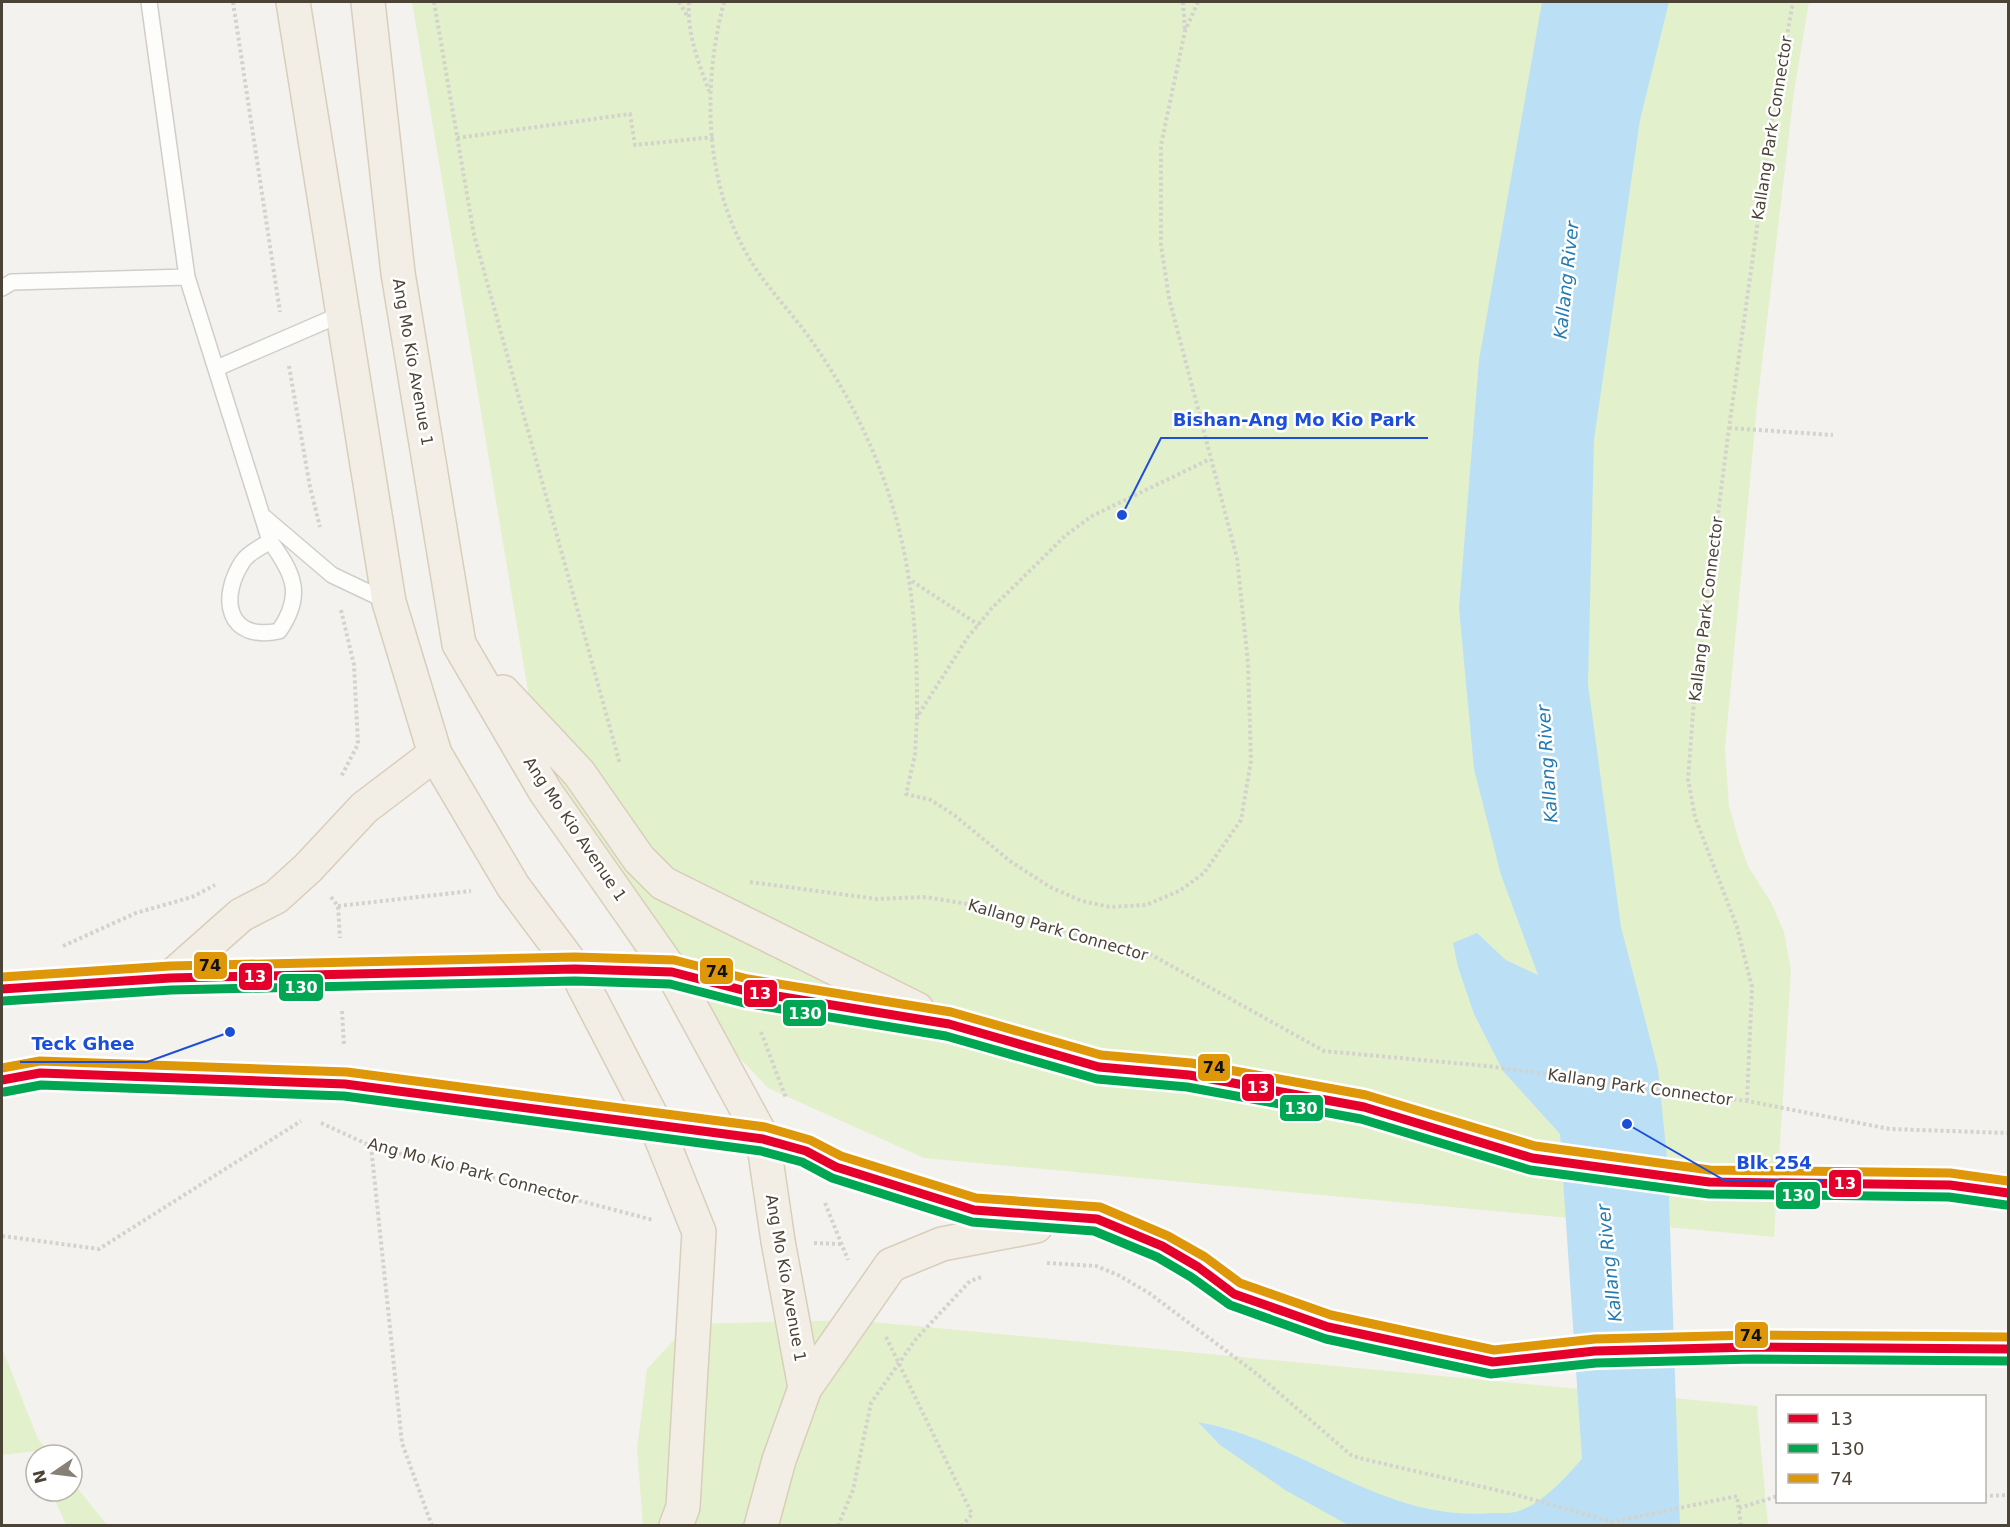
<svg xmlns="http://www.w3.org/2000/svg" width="2010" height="1527" viewBox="0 0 2010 1527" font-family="'DejaVu Sans',sans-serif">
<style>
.green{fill:#e3f0cc}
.water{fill:#bbe0f5}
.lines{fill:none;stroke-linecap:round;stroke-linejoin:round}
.lane-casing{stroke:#d1cec9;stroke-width:18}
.primary-casing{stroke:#d8ceba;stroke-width:36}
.path{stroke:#d4d2cc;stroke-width:4;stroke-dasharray:3 3;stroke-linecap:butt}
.lane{stroke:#fdfdfc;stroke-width:15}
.primary{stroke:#f2eee6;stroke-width:33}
.bus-1-casing{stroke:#fff;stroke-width:14}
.bus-2-casing{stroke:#fff;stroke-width:14}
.bus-3-casing{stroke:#fff;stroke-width:14}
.bus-1{stroke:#e4002b;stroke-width:9}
.bus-2{stroke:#00a651;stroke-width:9}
.bus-3{stroke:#dd9708;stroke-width:9}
.labels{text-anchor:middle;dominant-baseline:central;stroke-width:5;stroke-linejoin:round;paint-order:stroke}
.street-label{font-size:16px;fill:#4c4337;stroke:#fff}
.water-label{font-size:18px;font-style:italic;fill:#227cb2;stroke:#fff}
.leader{fill:none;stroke:#1d4ed8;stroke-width:2}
.callout-dot{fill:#1d4ed8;stroke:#fff;stroke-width:2}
.callout-label{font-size:18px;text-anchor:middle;font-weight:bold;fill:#1d4ed8;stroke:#fff;stroke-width:5;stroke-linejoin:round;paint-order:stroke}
.line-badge{stroke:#fff;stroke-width:2}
.badge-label{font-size:16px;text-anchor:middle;font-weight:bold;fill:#fff}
.pale-badge-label{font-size:16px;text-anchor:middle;font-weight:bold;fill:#111}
</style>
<rect width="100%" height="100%" fill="#f4f2ee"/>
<path class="green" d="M412,2H1809L1794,92L1757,406L1725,748L1729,806L1740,844L1749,868L1771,902L1784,932L1791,970L1774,1237L924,1158L768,1088L718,1035L656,986L549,816Z
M852,1320L1757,1406L1768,1525L643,1526L637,1449L647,1369L689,1324Z
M2,1348L38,1439L51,1455H37L35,1451L2,1455Z
M72,1481L107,1525H66L51,1491H72Z"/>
<path class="water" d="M1542,2H1669L1640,120L1594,440L1588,684L1621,927L1658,1069L1668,1168L1680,1525H1348L1285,1490L1220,1445L1198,1422C1300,1440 1383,1523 1492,1513C1500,1513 1511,1514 1519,1511C1544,1502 1565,1478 1582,1459L1560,1134L1503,1071L1474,1014L1458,967L1453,943L1477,933L1506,960L1538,975L1501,875L1474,769L1459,608L1479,360Z"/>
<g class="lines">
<g class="lane-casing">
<path id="lane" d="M149,2L187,277L270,541C294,574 304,595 279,631C226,642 219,597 243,561C249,552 262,547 270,541
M2,288L12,282L187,277
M217,368L344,313
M264,517L332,575L389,602"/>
</g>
<g class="primary-casing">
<path id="primary" d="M293,2L389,602L435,754L513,886L575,969L656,1125L699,1232L683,1507L676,1526
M368,2L398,273L459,644L545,791L672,972L763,1139L778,1241L805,1388L779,1460L761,1526
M503,692L579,773L639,859L663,883L917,1009
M170,978L241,915L276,897L308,868L364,808L435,754
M2,989L170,978L575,969L672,972L746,991L949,1024L1099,1067L1189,1075L1364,1107L1532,1158L1709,1182L1950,1185L2008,1193
M2,1080L40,1073L345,1084L763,1139L806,1151L836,1167L974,1210L1097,1219L1162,1246L1198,1267L1234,1294L1328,1327L1493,1362L1595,1351L1754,1347L2008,1349
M805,1388L891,1265L942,1244L1036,1226"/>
</g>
<path class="path" d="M233,2L280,312
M434,2L474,235L620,764
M679,2L688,17
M689,2C687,34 698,61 709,91
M724,2C701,90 704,194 758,272C774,295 794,316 811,340C828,364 844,390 857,417C907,517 918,606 917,716
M1183,2L1185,31
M1198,2L1185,31L1161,145V245L1169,298L1237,558L1248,663L1251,761L1241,820L1204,873L1179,891L1146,905L1110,907L1082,901L1050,887L1010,861L954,815L931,800L906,794L915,755L917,717L968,637L992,608L1066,535L1092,516L1210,459
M457,138L630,114L635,145L714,137
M289,366L310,487L320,527
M1729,428L1833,435
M912,581L979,625
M341,610L354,665L358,744L341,777
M750,882L877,899L926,897L968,904L1150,954L1324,1051L1487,1066L1747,1101L1890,1129L2008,1133
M331,897L338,906L340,938
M338,906L471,891
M63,946L136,913L192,897L215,885
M342,1011L344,1046
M761,1032L786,1098
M1747,1101L1752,987L1737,927L1695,817L1688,779L1694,701L1729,428L1773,113L1793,2
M321,1123L371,1146L653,1220
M371,1146L402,1443L432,1526
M825,1203L848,1260
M2,1236L99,1249L301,1121
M814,1243L841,1244
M1047,1263L1096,1266L1118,1275L1149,1293L1257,1374L1351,1455L1359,1458L1513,1494L1612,1522L1737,1496L1741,1526
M886,1337L972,1514L962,1526
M1984,1496L2008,1495
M1739,1508L1778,1496
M838,1526L853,1490L871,1403L916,1339L970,1281L981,1277"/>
<use href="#lane" class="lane"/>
<use href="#primary" class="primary"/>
<g class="bus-1-casing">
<path id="bus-1" d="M2,989L170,978L575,969L672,972L746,991L949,1024L1099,1067L1189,1075L1364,1107L1532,1158L1709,1182L1950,1185L2008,1193
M2,1080L40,1073L345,1084L763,1139L806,1151L836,1167L974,1210L1097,1219L1162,1246L1198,1267L1234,1294L1328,1327L1493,1362L1595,1351L1754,1347L2008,1349"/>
</g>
<g class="bus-2-casing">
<path id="bus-2" d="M3,1001L171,990L575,981L670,984L744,1003L946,1036L1097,1079L1187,1087L1361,1119L1530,1170L1709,1194L1949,1197L2006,1205
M4,1092L41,1085L344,1096L761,1151L802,1162L832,1178L972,1222L1094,1231L1157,1257L1191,1277L1230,1305L1326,1339L1491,1374L1596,1363L1754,1359L2008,1361"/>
</g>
<g class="bus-3-casing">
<path id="bus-3" d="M2,977L170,966L575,957L674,960L748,979L951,1012L1101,1055L1191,1063L1366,1095L1535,1146L1710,1170L1950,1173L2008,1181
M2,1068L40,1061L347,1072L765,1127L810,1140L841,1156L976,1198L1100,1207L1168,1236L1205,1257L1240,1283L1331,1315L1494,1350L1595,1339L1754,1335L2008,1337"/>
</g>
<use href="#bus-1" class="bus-1"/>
<use href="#bus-2" class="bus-2"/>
<use href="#bus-3" class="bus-3"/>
</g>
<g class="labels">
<g class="street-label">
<text transform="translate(1772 128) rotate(-81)">Kallang Park Connector</text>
<text transform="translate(413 362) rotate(80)">Ang Mo Kio Avenue 1</text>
<text transform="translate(1706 609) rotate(-83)">Kallang Park Connector</text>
<text transform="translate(575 829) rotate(56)">Ang Mo Kio Avenue 1</text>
<text transform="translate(1058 930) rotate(16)">Kallang Park Connector</text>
<text transform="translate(1640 1087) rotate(8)">Kallang Park Connector</text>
<text transform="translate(473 1171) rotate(15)">Ang Mo Kio Park Connector</text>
<text transform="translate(786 1278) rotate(80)">Ang Mo Kio Avenue 1</text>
</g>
<g class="water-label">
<text transform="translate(1566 280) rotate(-84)">Kallang River</text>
<text transform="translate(1547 764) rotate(-94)">Kallang River</text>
<text transform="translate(1609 1263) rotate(-96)">Kallang River</text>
</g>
</g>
<path class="leader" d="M1122 515L1161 438H1428M230 1032L147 1062H20M1627 1124L1724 1180H1823"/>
<g class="callout-dot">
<circle cx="1122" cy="515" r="6"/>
<circle cx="230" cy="1032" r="6"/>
<circle cx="1627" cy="1124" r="6"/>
</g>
<g class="callout-label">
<text x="1294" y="426">Bishan-Ang Mo Kio Park</text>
<text x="83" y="1050">Teck Ghee</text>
<text x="1774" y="1169">Blk 254</text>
</g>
<g class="line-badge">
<rect x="193" y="951" width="35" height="29" rx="6" fill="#dd9708"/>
<rect x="699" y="957" width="35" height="28" rx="6" fill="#dd9708"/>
<rect x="238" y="962" width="35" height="29" rx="6" fill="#e4002b"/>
<rect x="278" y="973" width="46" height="29" rx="6" fill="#00a651"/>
<rect x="743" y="979" width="35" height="29" rx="6" fill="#e4002b"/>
<rect x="782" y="999" width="45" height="28" rx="6" fill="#00a651"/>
<rect x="1197" y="1053" width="34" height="29" rx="6" fill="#dd9708"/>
<rect x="1241" y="1073" width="34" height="29" rx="6" fill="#e4002b"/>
<rect x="1279" y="1094" width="45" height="28" rx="6" fill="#00a651"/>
<rect x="1828" y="1169" width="34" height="29" rx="6" fill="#e4002b"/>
<rect x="1775" y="1181" width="46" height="29" rx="6" fill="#00a651"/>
<rect x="1734" y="1321" width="35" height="28" rx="6" fill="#dd9708"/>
</g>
<g class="badge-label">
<text x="255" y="982">13</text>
<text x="301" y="993">130</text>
<text x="760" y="999">13</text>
<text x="805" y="1019">130</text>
<text x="1258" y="1093">13</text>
<text x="1301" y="1114">130</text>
<text x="1845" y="1189">13</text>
<text x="1798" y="1201">130</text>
</g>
<g class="pale-badge-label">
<text x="210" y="971">74</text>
<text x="717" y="977">74</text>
<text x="1214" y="1073">74</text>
<text x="1751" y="1341">74</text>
</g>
<rect width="2010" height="1527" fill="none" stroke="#4c4337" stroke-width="6"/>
<rect x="1776" y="1395" width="210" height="108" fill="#ffffff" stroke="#b7b4af" stroke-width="1.5"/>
<rect x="1788" y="1414" width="30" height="9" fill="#e4002b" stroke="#b7b4af" stroke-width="1.5"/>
<text x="1830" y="1425" font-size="18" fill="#4c4337">13</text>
<rect x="1788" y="1444" width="30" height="9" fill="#00a651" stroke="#b7b4af" stroke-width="1.5"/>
<text x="1830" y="1455" font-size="18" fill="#4c4337">130</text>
<rect x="1788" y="1474" width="30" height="9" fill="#dd9708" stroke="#b7b4af" stroke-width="1.5"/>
<text x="1830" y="1485" font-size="18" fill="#4c4337">74</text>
<g transform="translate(54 1473) rotate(256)"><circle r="28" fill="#ffffff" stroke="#b7b4af" stroke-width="1.5"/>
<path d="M0-4.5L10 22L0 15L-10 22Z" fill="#878077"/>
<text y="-9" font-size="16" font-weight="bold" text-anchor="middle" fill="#4c4337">N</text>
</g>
</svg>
